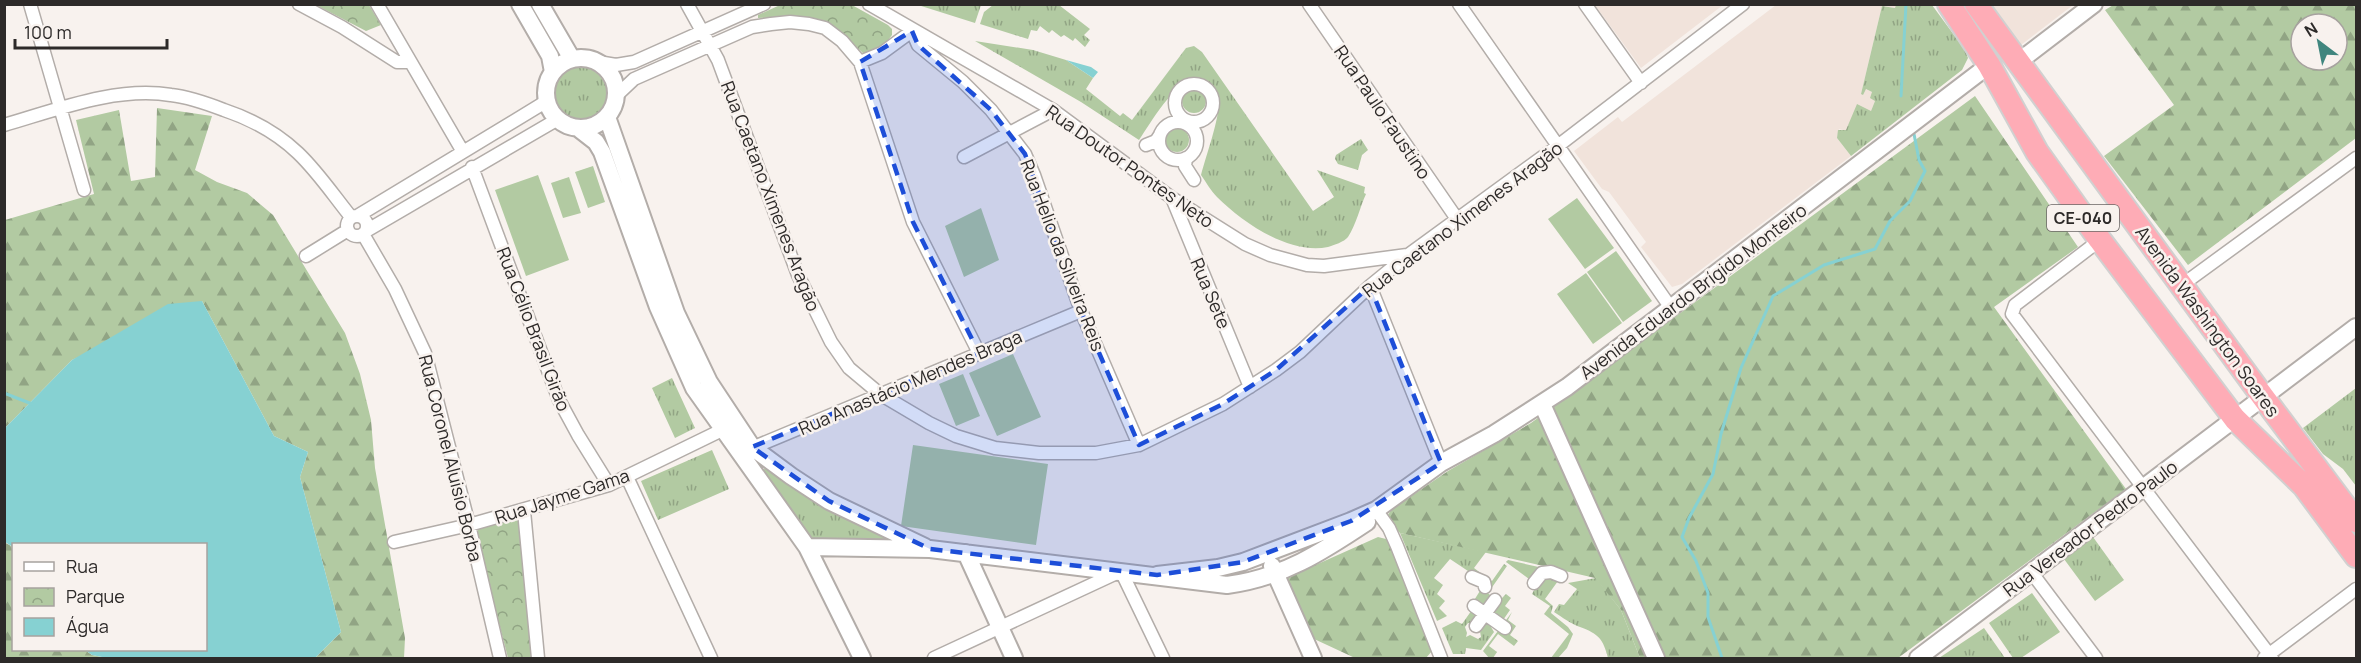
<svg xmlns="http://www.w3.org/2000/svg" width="2361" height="663" viewBox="0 0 2361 663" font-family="Manrope,sans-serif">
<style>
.built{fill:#f1e3db}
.grass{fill:url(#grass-tufts)}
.forest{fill:url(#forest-firs);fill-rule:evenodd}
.park{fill:url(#park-crowns)}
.pitch{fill:#b2caa2}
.water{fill:#86d1d2}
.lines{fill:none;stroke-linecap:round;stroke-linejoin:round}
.stream{stroke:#86d1d2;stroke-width:3}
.street-casing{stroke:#b3ada9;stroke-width:15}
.secondary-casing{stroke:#b3ada9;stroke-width:20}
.highway-casing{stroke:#d1d0d0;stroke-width:26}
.street{stroke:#fff;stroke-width:12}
.secondary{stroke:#fff;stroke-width:16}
.highway{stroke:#feacb6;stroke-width:22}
.marked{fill:#1d4ed8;fill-opacity:0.2;stroke:#1d4ed8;stroke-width:4.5;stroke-dasharray:12 8;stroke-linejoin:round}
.labels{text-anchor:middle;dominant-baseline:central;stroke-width:5;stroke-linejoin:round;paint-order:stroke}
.shield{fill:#f8f2ee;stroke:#6a6664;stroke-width:1.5}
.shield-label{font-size:16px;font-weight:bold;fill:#2d2a29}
.street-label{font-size:18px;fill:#2d2a29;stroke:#f8f2ee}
</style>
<defs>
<pattern id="grass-tufts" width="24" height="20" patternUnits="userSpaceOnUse" patternTransform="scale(1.5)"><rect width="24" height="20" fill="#b2caa2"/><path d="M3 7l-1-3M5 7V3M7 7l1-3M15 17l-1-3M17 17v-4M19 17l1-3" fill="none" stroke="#91a484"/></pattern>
<pattern id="forest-firs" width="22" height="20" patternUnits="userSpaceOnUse" patternTransform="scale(1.5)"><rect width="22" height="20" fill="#b2caa2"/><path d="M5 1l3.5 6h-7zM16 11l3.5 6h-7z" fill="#91a484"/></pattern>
<pattern id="park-crowns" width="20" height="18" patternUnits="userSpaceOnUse" patternTransform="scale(1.5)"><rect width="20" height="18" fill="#b2caa2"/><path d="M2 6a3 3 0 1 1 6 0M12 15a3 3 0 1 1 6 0" fill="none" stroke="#91a484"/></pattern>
</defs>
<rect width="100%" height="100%" fill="#f8f2ee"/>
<path class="built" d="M1595,5H1723L1641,68Z
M1776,5H1896V8L1882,6L1861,94L1866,89L1872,92L1875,101L1871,111L1846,131L1839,129L1837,138L1851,156L1682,284L1672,287L1641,247L1646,242L1609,192L1602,189L1574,151L1618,117L1622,122Z
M1990,5H2073L2021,45Z"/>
<path class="grass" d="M918,5H981L975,23Z
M993,5H1059L1090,29L1084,35L1090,40L1085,47L1075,38L1073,41L1064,35L1061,37L1052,30L1049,33L1040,26L1037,31L1031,30L1028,39L980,24L984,12Z
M1896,5H1932L1965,50L1968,58L1962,70L1851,156L1837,138L1838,130H1846L1857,104L1871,111L1875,101L1870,98L1872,92L1866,89L1863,95L1861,94L1882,6L1895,8Z
M975,41L1033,50L1066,60L1093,78L1086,89L1120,116L1123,113L1132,120L1186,48L1194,46L1202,52L1313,211L1334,197L1317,170L1365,187L1364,193L1366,194C1360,207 1356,225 1348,237C1344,242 1334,245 1328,247C1290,255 1243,223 1217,197C1211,191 1206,182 1201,175C1206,156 1219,120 1219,102C1218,94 1214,87 1208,83C1181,66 1152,122 1139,140L1081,102Z
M553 94a27 27 0 1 1 54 0a27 27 0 1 1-54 0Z
M1182 101a12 12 0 1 1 24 0a12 12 0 1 1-24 0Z
M1165 140a12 12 0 1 1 24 0a12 12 0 1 1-24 0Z
M1361,139L1368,150L1362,155L1358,170L1338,164L1335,159L1336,155Z
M672,378L695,428L675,438L652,388Z
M2356,388V486L2343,469L2323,454L2303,428Z
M712,450L729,489L658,520L641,481Z
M765,468L831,510L899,541L813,539L762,472Z
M1400,533L1486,552L1474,568L1486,577L1483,581L1450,559L1434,578L1443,585L1437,594L1445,601L1439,608L1447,616L1437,621Z
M2093,537L2124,580L2095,601L2064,559Z
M1508,560L1543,568L1533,582L1506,562Z
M1504,564L1507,566L1488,593L1494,599L1485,611L1473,602L1488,578L1492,581Z
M1542,575L1558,581L1545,599L1553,606L1551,613L1568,627L1573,634L1567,648L1558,658H1551L1569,634L1544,614L1550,606L1532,594Z
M1596,578L1621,610L1640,658H1608C1603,639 1599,634 1580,627C1571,624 1562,617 1554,612L1559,604L1564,605L1577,589L1568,583Z
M2032,593L2060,632L2021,658H2013L1989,623Z
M1506,594L1511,598L1505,606L1510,610L1501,623L1487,613Z
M1474,607L1484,614L1476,624L1468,623L1465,627L1467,633L1466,637L1470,635L1478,639L1481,637L1479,626L1485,616L1493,620L1491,627L1494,632L1481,650L1466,648L1465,654H1453L1442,628L1456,621L1462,624Z
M1512,612L1508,620L1516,626L1510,635L1518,641L1514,646L1498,634L1489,646L1497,652L1493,658H1489L1483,651Z
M1984,628L2005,658H1939Z"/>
<path class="forest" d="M2115,4L2356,5V138L2188,265L2104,156L2174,105L2105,10ZM2301,24H2337V60H2301Z
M1975,96L2078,247L1994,307L2126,489L1898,658H1640L1621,610L1595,578L1400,533L1391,524L1388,515L1391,510L1448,471L1531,423Z
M157,108L212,116L195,170L217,182L247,193L273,215L345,333L360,374L371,420L375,468L405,638L404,658H315L341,632L300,477L308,452L274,436L202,301L72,360L5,428V220L94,194L76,120L119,110L131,181L155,177Z
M1378,537L1390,540L1432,651L1426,658H1355L1312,638L1282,580Z
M4,542L13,547L14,650H85L92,655L107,658H5Z"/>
<path class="park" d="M316,5H369L381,25L366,31Z
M780,5H852L888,25L892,29V35L885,44L864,54L839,31L791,17L758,18V15Z
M516,517L520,520L531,658H508L476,534L478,529Z"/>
<path class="pitch" d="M593,166L605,202L588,208L575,172Z
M538,175L569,260L526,276L495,190Z
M569,177L581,213L563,218L551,183Z
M1577,198L1614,248L1585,269L1548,219Z
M981,208L999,260L964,277L945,226Z
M1616,251L1652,301L1623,322L1587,272Z
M1586,273L1622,323L1593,344L1557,294Z
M1013,354L1041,417L997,436L969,373Z
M963,374L980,416L956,426L939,384Z
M913,445L1048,464L1036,545L901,526Z"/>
<path class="water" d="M1066,60L1091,67L1098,72L1093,78Z
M202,301L274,436L308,452L300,477L341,632L315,658H107L92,655L85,650H206V544H14L13,547L5,542V428L72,360L168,304Z"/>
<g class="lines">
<path class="stream" d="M1901,96L1906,4
M4,393L32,404
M1722,658L1708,617V593L1696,561L1682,537L1689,518L1713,474L1721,434L1741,368L1773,296L1824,265L1875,249L1890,221L1910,201L1925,171L1919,160L1914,134"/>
<g class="street-casing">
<path id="street" d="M30,4L84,190
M299,4L342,27L397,62H410
M377,4L463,152
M687,4L718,60L798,275L831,342L849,368L880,394L929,423L956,436L995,448L1039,453H1096L1139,445L1223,404L1276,370L1300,352L1370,286L1408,255L1559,145L1743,4
M869,4L1053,110L1172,198L1245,244L1270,255L1307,265L1324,266L1407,255
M1309,4L1457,219
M1459,4L1671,308
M1585,4L1641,83
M912,31L918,45L963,82L991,110L1025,154L1034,175L1081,311L1139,445
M598,62L616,65L634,62L764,4
M860,62L882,53L912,31
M1175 103a19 19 0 1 1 38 0a19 19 0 1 1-38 0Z
M616,96L634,79L752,27L771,24L790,22L809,24L825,28L842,41L860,62L913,222L979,353
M1159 141a19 19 0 1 1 38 0a19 19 0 1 1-38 0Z
M4,125C56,110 116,86 171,95C189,97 206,103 224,110C251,119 277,133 298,153C318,172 334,196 351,217
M1146,145L1156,141L1160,135
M964,157L1053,110
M1186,158L1185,166L1194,180
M472,167L559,400L578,435L609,485
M1172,198L1250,387
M359,215L547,101
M347 226a10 10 0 1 1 20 0a10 10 0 1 1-20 0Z
M366,231L558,119
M363,234L395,289L425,353L469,525L500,658
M2100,240L2015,305L2012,314L2272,658
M306,256L348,230
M2182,285L2356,158
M1370,286L1441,463
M747,450L1081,311
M627,477L711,658
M1376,510L1389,528L1397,546L1441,658
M524,511L538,658
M394,542L469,525L609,485L722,430
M2032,573L2096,658
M1472,577L1484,582L1485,587
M1534,583L1542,573L1551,572L1561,576
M1474,606L1505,628
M1476,626L1495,600
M934,658L1121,571L1163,658
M2264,658L2356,589"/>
</g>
<g class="secondary-casing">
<path id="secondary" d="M520,4L550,56L553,72
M540,4L572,59
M546 93a35 35 0 1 1 70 0a35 35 0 1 1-70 0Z
M2018,62L2094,4
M607,117L676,313L709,382L752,447L791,476L829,501L925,547
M578,128L596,142L602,152L658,307L694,388L807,547L862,658
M1542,404L1656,658
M807,547L930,549L1227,585C1282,578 1322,552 1367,522
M966,553L1014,658
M1272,566L1313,658
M1157,575L1218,568L1243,562L1351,521L1376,510L1441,463L1494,434L1567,387L1989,65
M1918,658L2356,327"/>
</g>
<g class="highway-casing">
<path id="highway" d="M1949,4L1989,65L2037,152L2100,240L2235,419L2304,486L2356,556
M1976,4L2263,397L2356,521"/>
</g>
<use href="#street" class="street"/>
<use href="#secondary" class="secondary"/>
<use href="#highway" class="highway"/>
</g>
<path class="marked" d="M912,31L918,45L991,110L1025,154L1081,311L1139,445L1223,404L1276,370L1370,286L1441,463L1351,521L1243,562L1157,575L930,549L829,501L752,447L979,353L913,222L860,62Z"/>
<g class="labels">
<rect class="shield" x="2047" y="205" width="72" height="26" rx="4.5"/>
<g class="shield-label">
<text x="2083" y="218">CE-040</text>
</g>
<g class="street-label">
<text transform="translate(1383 112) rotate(56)">Rua Paulo Faustino</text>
<text transform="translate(1130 166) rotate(35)">Rua Doutor Pontes Neto</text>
<text transform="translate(771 196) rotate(69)">Rua Caetano Ximenes Aragão</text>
<text transform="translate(1462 219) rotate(-37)">Rua Caetano Ximenes Aragão</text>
<text transform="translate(1063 255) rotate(69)">Rua Helio da Silveira Reis</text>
<text transform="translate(1693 291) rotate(-37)">Avenida Eduardo Brígido Monteiro</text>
<text transform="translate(1211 293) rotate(67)">Rua Sete</text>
<text transform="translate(2208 321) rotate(54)">Avenida Washington Soares</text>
<text transform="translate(534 329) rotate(69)">Rua Célio Brasil Girão</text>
<text transform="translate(910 382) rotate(-23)">Rua Anastácio Mendes Braga</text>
<text transform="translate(451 458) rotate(76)">Rua Coronel Aluisio Borba</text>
<text transform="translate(562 496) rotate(-18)">Rua Jayme Gama</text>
<text transform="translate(2090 528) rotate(-37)">Rua Vereador Pedro Paulo</text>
</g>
</g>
<rect width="2361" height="663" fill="none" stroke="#2d2a29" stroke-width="12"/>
<rect x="12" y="543" width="195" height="108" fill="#f8f2ee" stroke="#a7a29f" stroke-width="1.5"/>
<rect x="24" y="562" width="30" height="9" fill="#ffffff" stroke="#a7a29f" stroke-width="1.5"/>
<text x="66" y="573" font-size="18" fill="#2d2a29">Rua</text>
<rect x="24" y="588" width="30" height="18" fill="url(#park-crowns)" stroke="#a7a29f" stroke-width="1.5"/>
<text x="66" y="603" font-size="18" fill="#2d2a29">Parque</text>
<rect x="24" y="618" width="30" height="18" fill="#86d1d2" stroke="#a7a29f" stroke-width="1.5"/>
<text x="66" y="633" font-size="18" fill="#2d2a29">Água</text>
<g transform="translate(2319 42) rotate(328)"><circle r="28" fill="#f8f2ee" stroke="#a7a29f" stroke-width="1.5"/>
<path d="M0-4.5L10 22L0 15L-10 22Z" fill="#40867e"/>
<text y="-9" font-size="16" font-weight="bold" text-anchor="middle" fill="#2d2a29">N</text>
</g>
<path d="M15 39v9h152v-9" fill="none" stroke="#2d2a29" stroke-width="3"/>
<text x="24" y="39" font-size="18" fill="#2d2a29" stroke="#f8f2ee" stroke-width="4.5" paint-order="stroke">100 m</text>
</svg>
